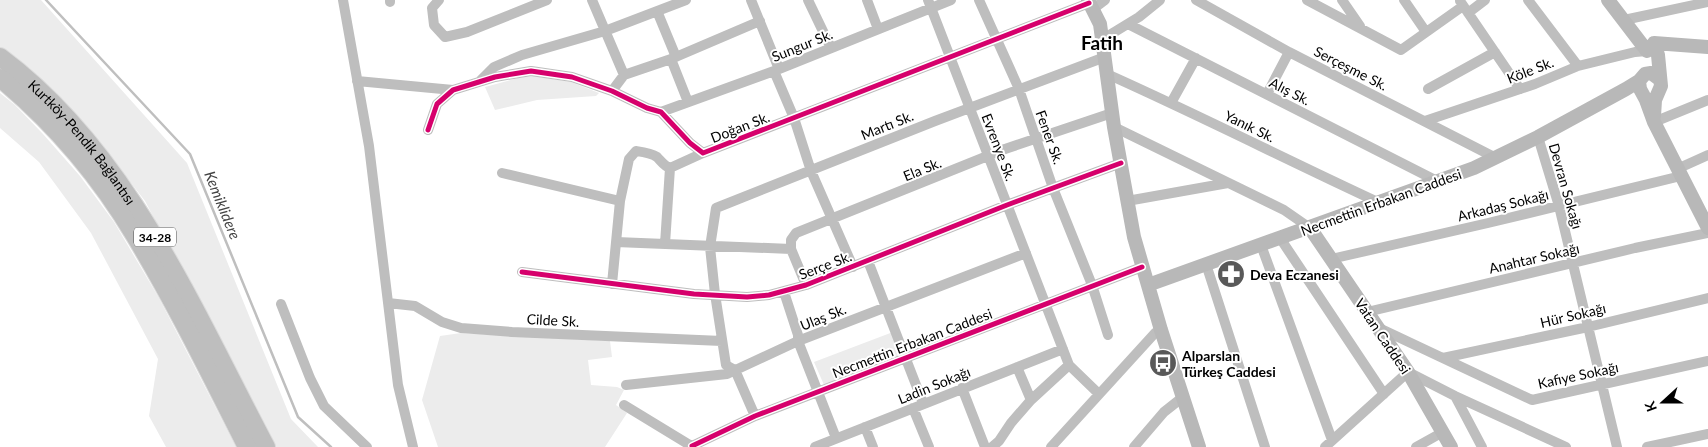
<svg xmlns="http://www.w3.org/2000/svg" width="1708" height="447" viewBox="0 0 1708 447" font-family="Lato,sans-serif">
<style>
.green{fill:#ececec}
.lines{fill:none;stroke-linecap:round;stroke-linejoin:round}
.stream{stroke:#bfbfbf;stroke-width:2.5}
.highway-casing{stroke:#dbdbdb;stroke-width:20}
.street{stroke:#bebebe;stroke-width:10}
.secondary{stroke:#b8b8b8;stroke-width:14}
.highway{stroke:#bebebe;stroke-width:18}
.cycleway-casing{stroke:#fff;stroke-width:8}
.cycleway{stroke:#d6006c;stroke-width:5}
.labels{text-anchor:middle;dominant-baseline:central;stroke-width:4;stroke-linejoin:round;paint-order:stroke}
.shield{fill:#fff;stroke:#4c4c4c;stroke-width:1}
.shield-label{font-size:12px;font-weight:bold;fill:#000}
.street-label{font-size:14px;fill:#000;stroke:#fff}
.poi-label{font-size:14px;font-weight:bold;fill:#000;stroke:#fff;text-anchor:start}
.water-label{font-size:15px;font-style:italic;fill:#444;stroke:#fff}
.district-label{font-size:19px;font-weight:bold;fill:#000;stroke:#fff}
</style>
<rect width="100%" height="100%" fill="#fff"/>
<path class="green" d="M0,0H41L187,163L291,419L318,447H276L145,201L97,139L63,102L26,66L16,60L0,47Z
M533,76L571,82L599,93L596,96L537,100L495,110L485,87L518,78Z
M0,93L15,105L43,134L80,176L114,222L159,298L236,447H166L149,416L158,359L91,233L39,162L0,128Z
M893,332L902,355L824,385L814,362Z
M461,333L610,341L612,357L588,360L591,385L617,387L624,390L616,405L627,413L605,447H438L422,400L440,336Z"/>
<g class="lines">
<path class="stream" d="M46,0L190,154L298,417L331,447"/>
<g class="highway-casing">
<g id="highway">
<path id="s1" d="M0,57C128,152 194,311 266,447"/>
<path d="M0,78C53,122 100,177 135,236C176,304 211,376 247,447"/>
</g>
</g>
<path class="street" d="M343,0L369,146L398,385L413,447
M439,0L432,8L434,25L445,37L467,32L547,0
M592,0L624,75L612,91
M751,0L779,69
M808,0L831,48
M867,0L878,29
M928,0L1069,365L1099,394
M979,0L1019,89L1053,188L1092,285L1108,335
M1196,0L1289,52L1496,158
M1307,0L1401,50L1463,6
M1342,0L1360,26
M1404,0L1426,32
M1528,0L1578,66
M1460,1L1520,89
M390,2V0
M1093,9L1105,0
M657,11L676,57
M1468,13L1485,0
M1624,20L1708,2
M1128,24L1439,182
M1103,39L1139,17L1160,0
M671,59L688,102
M774,71L794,118L811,171L853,267
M1107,74C1199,115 1289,161 1380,203
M624,75L671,59L760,21
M357,81L453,90
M480,81L494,67L522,55L605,31L686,0
M1428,89L1495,52
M1267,94L1289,52
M1171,103L1196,58
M661,112L774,71L951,0
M1425,121L1535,84L1578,66L1635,52L1647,51
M1654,122L1708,100
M1114,127L1284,210L1310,228
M428,130L437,104L453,90L495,77L531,71L572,77L612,91L647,108L661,112L690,143L703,153L1089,3
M1538,137L1559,206L1617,447
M1677,169L1708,155
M502,173L620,201
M1127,201L1228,183
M1280,238L1384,394
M616,242L791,249
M665,244L670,168L703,153
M1261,245L1332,440
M1331,259L1488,223L1681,176
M868,261L923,403
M1206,264L1265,447
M522,272L694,294L747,297L769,295L806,285L1007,205L1121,163
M612,284L620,201L629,159L636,151C643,152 651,153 657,157C661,161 664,166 670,168
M806,285L791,249V240L796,233L1005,149L1112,113
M784,292L798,335V341L836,438
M388,303L415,306L442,322L461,328L512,332L722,341
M281,304L310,378L324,406L367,447
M1367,312L1635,248L1708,233
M1379,328L1532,400L1708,361
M1443,358L1588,327L1708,298
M1017,367L1031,400
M626,385L727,374L798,341L1026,253
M962,388L985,447
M1455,396L1482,447
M624,405L693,447
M913,408L929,447
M755,416L735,370L726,365L715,294L710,247L716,208L935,121L1105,57
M865,427L873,447
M692,446L755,416L1142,267
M815,447L1063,349
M992,447L999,441L1011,423L1031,400L1069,365
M1051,447L1155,333L1161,330
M1134,447L1164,412L1183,397
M1325,447L1408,372L1455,396L1566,447
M1416,447L1443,432
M1647,447L1708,434"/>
<path class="secondary" d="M1088,0L1100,24L1114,127L1134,237L1161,330L1199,447
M1608,0L1647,51
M1654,43L1658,55L1661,86L1655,100L1654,116
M1654,43L1708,47
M1639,81L1640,89L1646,100L1654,122L1708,228
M1310,228L1408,372L1451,447
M1148,285L1474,168L1538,137L1626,89L1639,81L1645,74L1651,73L1659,79"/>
<use href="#highway" class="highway"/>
<g class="cycleway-casing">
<path id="cycleway" d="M428,130L437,104L453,90L495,77L531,71L572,77L612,91L647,108L661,112L690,143L703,153L1089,3
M522,272L694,294L747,297L769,295L806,285L1007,205L1121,163
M692,446L755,416L1142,267"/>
</g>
<use href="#cycleway" class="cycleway"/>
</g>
<defs>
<g id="pharmacy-disc" transform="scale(1.4375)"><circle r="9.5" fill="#595959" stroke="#fff"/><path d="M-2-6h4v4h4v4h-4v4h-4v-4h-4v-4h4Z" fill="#fff"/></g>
<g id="bus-disc" transform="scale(1.4375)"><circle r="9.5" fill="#595959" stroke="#fff"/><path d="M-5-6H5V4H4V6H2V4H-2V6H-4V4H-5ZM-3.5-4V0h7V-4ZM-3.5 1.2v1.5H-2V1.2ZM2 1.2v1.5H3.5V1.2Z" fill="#fff"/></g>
</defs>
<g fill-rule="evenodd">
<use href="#pharmacy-disc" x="1231" y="274"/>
<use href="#bus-disc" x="1163" y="363"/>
</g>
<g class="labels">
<rect class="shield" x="134" y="227.5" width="42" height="19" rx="4"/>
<g class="shield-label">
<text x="155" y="237">34-28</text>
</g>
<g class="street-label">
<text transform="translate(802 45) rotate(-22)">Sungur Sk.</text>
<text transform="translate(1351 68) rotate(27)">Serçeşme Sk.</text>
<text transform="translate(1530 70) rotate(-21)">Köle Sk.</text>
<text transform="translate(1290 91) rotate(27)">Alış Sk.</text>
<text transform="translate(887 125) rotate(-22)">Martı Sk.</text>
<text transform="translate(1250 126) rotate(26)">Yanık Sk.</text>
<text transform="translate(740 127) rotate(-21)">Doğan Sk.</text>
<text transform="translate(1050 137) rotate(70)">Fener Sk.</text>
<text stroke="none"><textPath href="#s1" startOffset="119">Kurtköy-Pendik Bağlantısı</textPath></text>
<text transform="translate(999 147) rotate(69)">Evrenye Sk.</text>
<text transform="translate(922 169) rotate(-22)">Ela Sk.</text>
<text transform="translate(1566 186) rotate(74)">Devran Sokağı</text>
<text transform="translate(1381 202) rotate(-20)">Necmettin Erbakan Caddesi</text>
<text transform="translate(1503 205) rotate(-14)">Arkadaş Sokağı</text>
<text transform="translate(1534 258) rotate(-13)">Anahtar Sokağı</text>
<text transform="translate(825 265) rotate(-21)">Serçe Sk.</text>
<text transform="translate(1573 315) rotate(-13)">Hür Sokağı</text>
<text transform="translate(823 317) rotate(-22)">Ulaş Sk.</text>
<text transform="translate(553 320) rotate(3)">Cilde Sk.</text>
<text transform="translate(1383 336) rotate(56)">Vatan Caddesi</text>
<text transform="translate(912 343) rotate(-21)">Necmettin Erbakan Caddesi</text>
<text transform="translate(1578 375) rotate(-12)">Kafiye Sokağı</text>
<text transform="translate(934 385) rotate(-22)">Ladin Sokağı</text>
</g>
<g class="poi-label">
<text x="1250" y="274">Deva Eczanesi</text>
<text x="1182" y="355">Alparslan<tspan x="1182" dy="16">Türkeş Caddesi</tspan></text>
</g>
<g class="water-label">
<text transform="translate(223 205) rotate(68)">Kemiklidere</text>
</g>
<g class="district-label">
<text x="1102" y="42">Fatih</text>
</g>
</g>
<g transform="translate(1663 402) rotate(249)" stroke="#ffffff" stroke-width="4" paint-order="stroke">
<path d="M0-4L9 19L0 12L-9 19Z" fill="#000000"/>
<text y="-8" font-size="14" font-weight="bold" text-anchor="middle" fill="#000000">K</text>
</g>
</svg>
